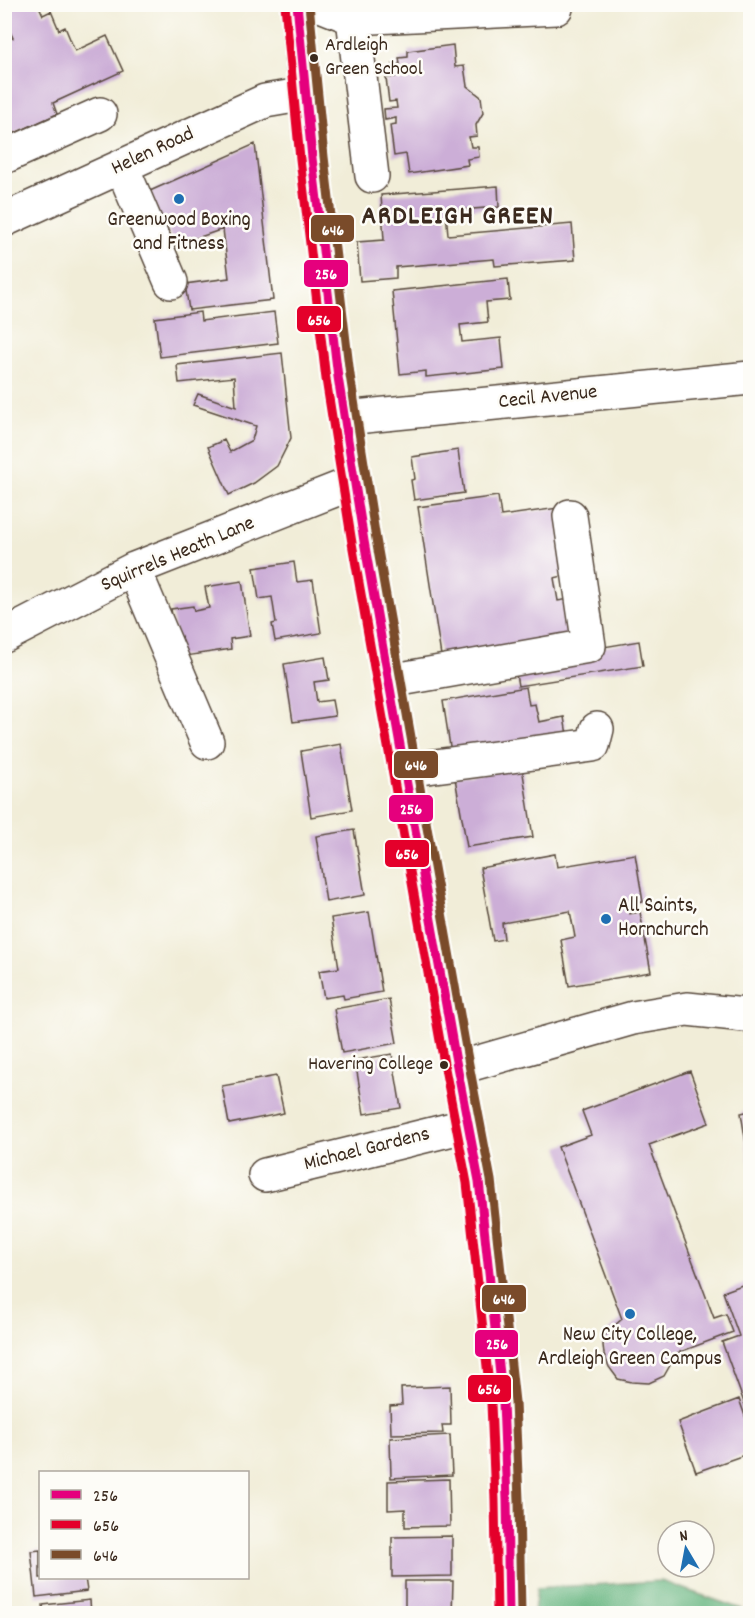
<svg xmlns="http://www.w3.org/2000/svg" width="755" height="1618" viewBox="0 0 755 1618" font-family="Dekko,sans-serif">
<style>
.forest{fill:#66b580;stroke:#50704f;stroke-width:1.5}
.building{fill:#ccaed7}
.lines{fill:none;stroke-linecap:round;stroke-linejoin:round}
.minor-casing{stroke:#56473a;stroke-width:36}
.minor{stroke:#fff;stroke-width:33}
.bus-1-casing{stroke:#fdfcf7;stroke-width:14}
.bus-2-casing{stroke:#fdfcf7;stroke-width:14}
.bus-3-casing{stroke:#fdfcf7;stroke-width:14}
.bus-1{stroke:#e5007d;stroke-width:9}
.bus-2{stroke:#e4002b;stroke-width:9}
.bus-3{stroke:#7a4b2a;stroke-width:9}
.bus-dot{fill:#3b2a1e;stroke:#fdfcf7;stroke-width:2}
.poi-dot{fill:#1f6fb2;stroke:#fdfcf7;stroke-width:2}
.labels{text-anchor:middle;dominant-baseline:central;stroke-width:5;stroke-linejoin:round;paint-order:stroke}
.bus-label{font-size:20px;fill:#3b2a1e;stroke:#fdfcf7;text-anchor:start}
.street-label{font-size:21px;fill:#3b2a1e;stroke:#fdfcf7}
.poi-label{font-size:21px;fill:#3b2a1e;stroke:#fdfcf7}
.district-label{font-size:27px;font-weight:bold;letter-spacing:1.5px;fill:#3b2a1e;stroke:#fdfcf7}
.line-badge{stroke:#fdfcf7;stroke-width:2}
.badge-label{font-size:16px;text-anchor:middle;font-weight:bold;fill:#fff}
</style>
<rect width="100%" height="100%" fill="#fdfcf7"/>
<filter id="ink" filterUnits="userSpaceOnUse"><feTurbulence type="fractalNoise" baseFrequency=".0167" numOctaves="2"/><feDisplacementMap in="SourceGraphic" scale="12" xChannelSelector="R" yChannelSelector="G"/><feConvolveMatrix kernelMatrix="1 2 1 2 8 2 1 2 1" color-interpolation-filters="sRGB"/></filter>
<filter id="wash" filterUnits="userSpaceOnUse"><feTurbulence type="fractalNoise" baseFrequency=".008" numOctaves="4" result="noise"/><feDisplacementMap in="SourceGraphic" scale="24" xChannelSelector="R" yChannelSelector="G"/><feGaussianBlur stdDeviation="1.35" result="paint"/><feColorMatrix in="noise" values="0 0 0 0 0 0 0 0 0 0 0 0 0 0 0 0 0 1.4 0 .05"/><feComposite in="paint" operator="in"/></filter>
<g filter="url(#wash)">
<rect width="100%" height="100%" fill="#f1edd8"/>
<path class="forest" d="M661,1581L741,1609L744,1613H534L537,1588Z"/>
<g id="blocks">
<path class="building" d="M4,4H38L43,15L51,11L59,30L65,27L75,51L107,36L123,71L53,103L57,114L4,138V42L13,38L4,19Z
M453,45L455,67L464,66L467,86L481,97L483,113L476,125L477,136L469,137L471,147H478L479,157L467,159L468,165L409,174L406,154L394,156L390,125L396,124V118L385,120L384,109L397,108L396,101L389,102L386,78L395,77L393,64H400L399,58L408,57V51Z
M255,144L273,300L189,310L185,284L229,278L223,229L174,246L165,222L153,227L141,195Z
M498,186L499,207L446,211L448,235L572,224L575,260L495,266L494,259L396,267V278L360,281L357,242L384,240L381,195Z
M508,279L510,300L486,302L488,322L460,325L462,342L501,338L504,369L426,377V371L400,374L392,291Z
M200,312L201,321L274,312L278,343L160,357L155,318Z
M282,353L291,438L277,466L254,483L229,495L208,447L224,440L230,452L252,440L256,426L193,405L198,394L236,407L234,377L179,383L177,365Z
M458,450L464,493L414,500L411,480L415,479L412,457Z
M498,496L501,516L558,508L563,576L554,578L558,601L575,598L581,633L442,662L418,507Z
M294,562L297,582L313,580L321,633L275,641L272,624L276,623L272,597L259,599L254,568Z
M242,581L250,636L230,639L231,649L179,657L171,609L193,606L194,611L209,608L205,587Z
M639,641L643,666L518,686L514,662Z
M325,657L329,680L314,682L317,702L332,700L335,716L293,722L284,664Z
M526,687L529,705L535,704L539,722L564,717L567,735L452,759L443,701Z
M341,744L352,810L311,817L301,751Z
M522,767L533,837L467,847L455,778Z
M354,830L365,895L326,902L316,836Z
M555,854L557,867L635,854L643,902L627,904L629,914L640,912L651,972L569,986L561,940L575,937L570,911L502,923L504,939L493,941L480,868Z
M369,912L382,992L344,999L343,995L324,998L319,971L339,968L331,918Z
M389,999L397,1043L342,1053L334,1009Z
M392,1054L401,1108L364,1114L355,1060Z
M690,1071L709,1123L649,1145L714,1318L726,1314L733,1332L677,1353L664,1376L649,1383L632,1382L618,1379L609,1367L604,1354L603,1345L606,1333L622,1319L558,1147L591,1135L582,1111Z
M276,1076L284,1113L229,1124L222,1086Z
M750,1111V1161L749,1162L741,1113Z
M750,1282V1419L722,1342L739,1336L723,1292Z
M450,1386L451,1425H442L443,1433L391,1434L390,1406L402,1405L401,1388Z
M739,1399L750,1430V1453L696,1472L678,1422Z
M450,1435L452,1475L391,1478L390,1438Z
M449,1479L450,1526L405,1527V1509L388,1510V1481Z
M452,1536V1576L392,1577V1537Z
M40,1550V1578H85L87,1591L36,1597L31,1551Z
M405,1581H453L452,1614H405Z
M90,1600L91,1614H44L43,1605Z"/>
</g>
</g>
<g filter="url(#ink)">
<use href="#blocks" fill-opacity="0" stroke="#56473a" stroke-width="1.5"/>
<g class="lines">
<g class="minor-casing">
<path id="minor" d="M297,4L301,53L312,158L338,377L364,541L455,1056L479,1181L503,1402L507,1500L509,1614
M318,4L353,18L556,8
M353,18L372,176
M4,157L100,114
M122,167L171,282
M4,220L265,101L306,94
M345,418L750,378
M134,569L207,742
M4,636L134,569L355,482
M389,681L589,646L570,516
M405,770L593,745L597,729
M458,1068L633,1018L687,1009L745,1015L750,1014
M265,1175L469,1125"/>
</g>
<use href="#minor" class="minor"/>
<g class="bus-1-casing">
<path id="bus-1" d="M297,4L312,158L338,377L364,541L455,1056L479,1181L503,1402L507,1500L509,1614"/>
</g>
<g class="bus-2-casing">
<path id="bus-2" d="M285,5L300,159L326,379L352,543L443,1058L467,1183L491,1403L495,1500L497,1614"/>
</g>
<g class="bus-3-casing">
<path id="bus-3" d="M309,4L324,157L350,375L376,539L467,1054L491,1180L515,1402L519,1500L521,1614"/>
</g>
<use href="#bus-1" class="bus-1"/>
<use href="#bus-2" class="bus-2"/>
<use href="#bus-3" class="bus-3"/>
</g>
</g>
<g class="bus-dot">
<circle cx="314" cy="58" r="5"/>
<circle cx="444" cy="1065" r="5"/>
</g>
<g class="poi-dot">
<circle cx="179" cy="199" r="6"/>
<circle cx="606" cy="919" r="6"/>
<circle cx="630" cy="1314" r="6"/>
</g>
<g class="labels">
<g class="bus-label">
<text x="325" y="46">Ardleigh<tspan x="325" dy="24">Green School</tspan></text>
<text x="433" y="1065" text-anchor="end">Havering College</text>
</g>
<g class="street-label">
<text transform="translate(153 152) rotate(-25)">Helen Road</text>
<text transform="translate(548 398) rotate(-6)">Cecil Avenue</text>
<text transform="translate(178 555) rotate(-23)">Squirrels Heath Lane</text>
<text transform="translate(367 1150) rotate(-14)">Michael Gardens</text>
</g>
<g class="poi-label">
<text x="179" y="221">Greenwood Boxing<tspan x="179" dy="24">and Fitness</tspan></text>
<text x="618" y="907" text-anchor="start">All Saints,<tspan x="618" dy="24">Hornchurch</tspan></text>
<text x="630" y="1336">New City College,<tspan x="630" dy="24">Ardleigh Green Campus</tspan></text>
</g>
<g class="district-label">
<text x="458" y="217">ARDLEIGH GREEN</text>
</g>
</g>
<g class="line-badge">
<rect x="310" y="214" width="45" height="29" rx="6" fill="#7a4b2a"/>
<rect x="303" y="259" width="46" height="29" rx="6" fill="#e5007d"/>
<rect x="296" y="305" width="46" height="28" rx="6" fill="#e4002b"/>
<rect x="393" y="750" width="46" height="29" rx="6" fill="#7a4b2a"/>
<rect x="388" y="794" width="46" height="29" rx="6" fill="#e5007d"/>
<rect x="384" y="839" width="46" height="29" rx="6" fill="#e4002b"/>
<rect x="481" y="1284" width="46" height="29" rx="6" fill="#7a4b2a"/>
<rect x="474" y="1329" width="45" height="29" rx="6" fill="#e5007d"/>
<rect x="467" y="1374" width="45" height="29" rx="6" fill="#e4002b"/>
</g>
<g class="badge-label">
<text x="333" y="235">646</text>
<text x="326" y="279">256</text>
<text x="319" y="325">656</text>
<text x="416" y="770">646</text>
<text x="411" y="814">256</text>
<text x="407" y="859">656</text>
<text x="504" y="1304">646</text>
<text x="497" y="1349">256</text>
<text x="489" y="1394">656</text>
</g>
<rect width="755" height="1618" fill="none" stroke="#fdfcf7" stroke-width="24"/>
<rect x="39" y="1471" width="210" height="108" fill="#fdfcf7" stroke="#afa8a0" stroke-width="1.5"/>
<rect x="51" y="1490" width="30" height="9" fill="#e5007d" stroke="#afa8a0" stroke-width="1.5"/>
<text x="93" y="1501" font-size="18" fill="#3b2a1e">256</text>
<rect x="51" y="1520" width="30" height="9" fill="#e4002b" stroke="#afa8a0" stroke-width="1.5"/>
<text x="93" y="1531" font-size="18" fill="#3b2a1e">656</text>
<rect x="51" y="1550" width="30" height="9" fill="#7a4b2a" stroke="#afa8a0" stroke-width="1.5"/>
<text x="93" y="1561" font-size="18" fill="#3b2a1e">646</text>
<g transform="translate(686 1549) rotate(350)"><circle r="28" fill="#fdfcf7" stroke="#afa8a0" stroke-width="1.5"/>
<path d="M0-4.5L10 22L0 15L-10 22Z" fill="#1f6fb2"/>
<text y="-9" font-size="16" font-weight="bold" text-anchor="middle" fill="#3b2a1e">N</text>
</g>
</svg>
